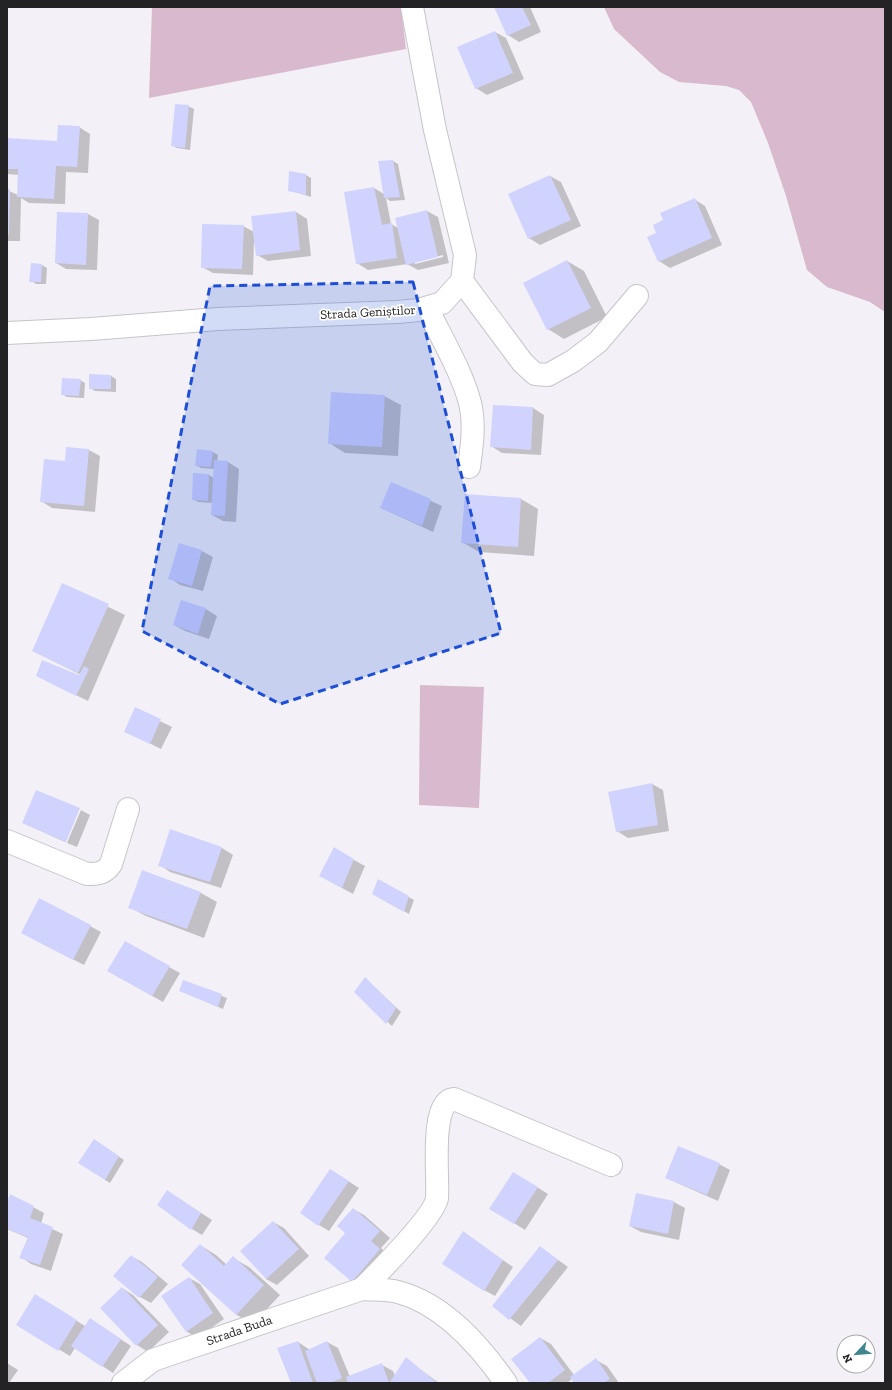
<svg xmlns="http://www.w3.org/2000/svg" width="892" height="1390" viewBox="0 0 892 1390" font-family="'Zilla Slab',serif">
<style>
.green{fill:#d8b9cd}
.shadow{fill:#0003;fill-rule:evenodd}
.building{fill:#d1d3ff}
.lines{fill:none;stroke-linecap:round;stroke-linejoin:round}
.minor-casing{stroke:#c6c4ca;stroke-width:24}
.tertiary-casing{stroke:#c6c4ca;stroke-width:24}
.minor{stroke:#fff;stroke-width:22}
.tertiary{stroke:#fff;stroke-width:22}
.marked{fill:#1d4ed8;fill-opacity:0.2;stroke:#1d4ed8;stroke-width:3;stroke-dasharray:8 5;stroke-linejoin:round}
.labels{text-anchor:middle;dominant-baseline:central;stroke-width:3.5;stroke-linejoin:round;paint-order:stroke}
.street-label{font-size:13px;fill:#232224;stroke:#fff}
</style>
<rect width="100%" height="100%" fill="#f3f1f7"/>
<path class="green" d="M152,7H401L406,49L149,98Z
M604,7H885V312L870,302L827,287L807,270L786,196L768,143L751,102L739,90L726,86L679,82L660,72L614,29Z
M420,685L484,687L479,808L419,805Z"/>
<path class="shadow" d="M495,7H530L541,32L519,42L508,35Z
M495,32L506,38L524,79L487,95L476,88Z
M188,106L194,109L190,150L177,148L172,145Z
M79,127L90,134L88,173L66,172L65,204L29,203L21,198L20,241H7V190L18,195L19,175L7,174V139L58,142Z
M393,161L398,164L405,200L390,201L386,198L391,224L398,228L427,211L438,217L449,263L418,270L407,264L368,270L357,263L374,188L384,194ZM443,255V257L415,264V262Z
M306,175L311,178V197L289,190Z
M550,176L561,182L581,226L540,245L529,238Z
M694,199L705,206L722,245L670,268L659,261L657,233L665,221Z
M296,212L307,219L311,256L268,261L257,255L254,241L253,275L213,273L202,267L243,226L254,232Z
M58,213L88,214L99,220L97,270L66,269L56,263Z
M567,261L584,271L607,317L564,339L548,329Z
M42,265L47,268L46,284H36L31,281Z
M111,376L116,379V392L95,391L90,388Z
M80,380L85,383L84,398L67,397L62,394Z
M384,396L401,405L398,456L345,453L329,443Z
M494,406L533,408L544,415L541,455L502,453L491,446Z
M89,450L100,456L95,512L52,508L41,501L66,462Z
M198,450L213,452L218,455L217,462H228L239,469L236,522L223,521L212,515L213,503L198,502L193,499L209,475L214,478V469L201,468L196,465Z
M392,483L442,506L433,532L381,508Z
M466,495L521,499L538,509L534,556L479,552L462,542Z
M179,544L202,551L213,557L203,591L180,585L170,578Z
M63,585L125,615L88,701L49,682L80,677L81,675L33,651Z
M182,601L206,609L217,616L209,639L185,631L174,625Z
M135,709L172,727L161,749L125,731Z
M652,784L663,790L669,831L628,838L617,831Z
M79,809L65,842L23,823Z
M81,810L90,815L77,847L67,843Z
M171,831L222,848L233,855L221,888L170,872L160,865Z
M334,849L365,866L353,894L331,882Z
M378,880L414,900L409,914L373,893Z
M201,893L217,902L204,938L146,916L129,907Z
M90,926L101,932L84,965L33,939Z
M125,943L180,973L163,1002L108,971Z
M365,978L401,1012L392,1026L355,992Z
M184,981L227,998L223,1009L181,991Z
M99,1143L124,1160L110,1183L105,1180Z
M719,1164L730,1170L718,1201L666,1178Z
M331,1170L359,1188L329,1231L319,1225Z
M524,1179L548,1194L525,1230L490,1208Z
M178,1198L212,1220L202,1235L192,1229Z
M674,1202L685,1208L679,1240L641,1232L630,1226Z
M33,1207L44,1213L41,1224L63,1234L51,1271L31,1264L21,1257L28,1238L7,1229V1208Z
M353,1209L364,1215L390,1238L381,1248L390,1256L364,1287L353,1281L347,1233Z
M273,1222L284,1228L309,1256L277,1285L266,1279Z
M463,1232L513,1267L495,1296L484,1290Z
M200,1245L216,1255L227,1265L233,1258L249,1267L280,1295L253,1324L237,1315L182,1265Z
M540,1247L568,1267L521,1326L493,1306Z
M131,1256L142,1262L168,1284L151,1303L140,1297L115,1276Z
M189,1278L200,1284L224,1319L197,1338L186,1331Z
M122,1288L133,1295L169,1332L148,1352L137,1345L102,1308Z
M46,1302L85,1326L90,1319L131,1346L113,1373L75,1348L70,1356L18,1325Z
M540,1338L551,1344L574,1375L596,1360L607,1366L619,1383H575L572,1379L567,1383H531Z
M298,1342L310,1350L327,1342L338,1348L350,1377L382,1365L393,1371L395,1376L406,1359L439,1383H292Z
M7,1363L18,1370L9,1383H7Z"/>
<path class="building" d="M494,7H522L531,25L507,36Z
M495,31L513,73L475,89L457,47Z
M175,104L189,105L185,148L171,146Z
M58,125L80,126L77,167L56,166L54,199L17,197L18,169H7V138L57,141Z
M393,160L400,197L384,198L378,161Z
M289,171L306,174V195L288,191Z
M550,175L571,220L528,239L508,194Z
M374,187L382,225L392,223L397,258L356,264L344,192Z
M7,189H10L9,235H7Z
M695,198L712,238L658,262L647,237L656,233L653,225L663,220L660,213Z
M427,210L438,257L406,265L395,218Z
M296,211L300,250L256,256L251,216Z
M57,212L88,213L86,265L55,263Z
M202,224L244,225L242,269L201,268Z
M567,260L591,308L547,330L523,283Z
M31,263L42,264L41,282H29Z
M89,374L111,375V389H89Z
M62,378L81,379L79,396L61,395Z
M331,392L385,395L382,447L328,444Z
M493,405L533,407L531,450L490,447Z
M66,447L89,449L84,506L40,502L44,459L65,461Z
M197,449L213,451L211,467L195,466Z
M214,460L228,461L225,516L211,515Z
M193,473L209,474L208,501L192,500Z
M391,482L431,499L422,526L380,508Z
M465,494L521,498L518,547L461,543Z
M179,543L202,550L192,586L168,579Z
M62,583L109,604L78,673L32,651Z
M181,600L206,608L198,634L173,625Z
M42,660L79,675L84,666L89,669L76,696L36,676Z
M135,707L161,719L150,744L124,732Z
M652,783L658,825L616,832L608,792Z
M36,790L80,808L66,842L22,823Z
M170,829L222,847L210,882L158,866Z
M334,847L354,859L342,888L319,876Z
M142,870L201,892L187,929L128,908Z
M378,879L409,896L404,912L372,894Z
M39,898L91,925L73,960L21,933Z
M125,941L170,966L152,996L107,971Z
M365,977L396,1008L386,1024L354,992Z
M183,980L222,994L218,1007L179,991Z
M94,1139L119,1156L105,1180L78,1163Z
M678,1146L720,1163L707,1195L665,1178Z
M330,1169L349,1181L318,1226L300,1213Z
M513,1172L538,1187L514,1224L489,1209Z
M167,1190L201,1213L191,1230L157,1205Z
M636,1193L674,1201L668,1234L629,1226Z
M10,1194L34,1206L30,1218L53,1227L40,1265L19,1258L28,1237L7,1229V1204Z
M353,1208L380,1231L371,1241L380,1249L352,1282L324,1258L345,1233L337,1226Z
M273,1221L299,1249L266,1279L240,1251Z
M463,1231L503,1260L484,1291L442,1264Z
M200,1244L224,1266L233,1256L264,1285L236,1315L181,1265Z
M540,1246L558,1260L509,1320L492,1306Z
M131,1255L158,1277L139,1298L113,1276Z
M189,1277L213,1313L186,1332L161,1296Z
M122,1287L158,1325L136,1346L100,1308Z
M35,1294L77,1320L58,1351L16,1325Z
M90,1318L121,1339L102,1367L71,1346Z
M540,1337L565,1370L548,1383H530L511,1359Z
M298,1341L313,1383H291L277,1348Z
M327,1341L342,1378L330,1383H317L305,1351Z
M406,1357L437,1383H392L390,1382Z
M596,1358L610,1379L603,1383H574L570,1377Z
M382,1363L389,1383H348L346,1377Z"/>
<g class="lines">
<g class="minor-casing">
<path id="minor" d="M462,281L523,363L535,374L548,375L573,361L598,342L637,296
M427,308C441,337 462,372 470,403C475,424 472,446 469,467
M7,333L91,329L218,319L398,312L418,310L442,303L462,281L465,255L435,130L412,7
M7,841L87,874C99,874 105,873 111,864L128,809
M362,1289C377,1274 435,1216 437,1198C439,1179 429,1101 454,1099L611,1165"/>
</g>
<g class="tertiary-casing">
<path id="tertiary" d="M123,1383L153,1360L362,1289C374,1290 387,1289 398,1292C444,1304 480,1346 506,1383"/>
</g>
<use href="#minor" class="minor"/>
<use href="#tertiary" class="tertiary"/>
</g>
<path class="marked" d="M413,282L501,633L280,704L142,631L210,286Z"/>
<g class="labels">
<g class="street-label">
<text transform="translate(368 312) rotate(-3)">Strada Geniștilor</text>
<text transform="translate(239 1330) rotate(-19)">Strada Buda</text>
</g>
</g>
<rect width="892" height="1390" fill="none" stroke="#232224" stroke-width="16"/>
<g transform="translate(856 1354) rotate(244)"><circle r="19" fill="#ffffff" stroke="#a7a7a7"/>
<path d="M0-3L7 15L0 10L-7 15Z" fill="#3f868f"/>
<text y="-6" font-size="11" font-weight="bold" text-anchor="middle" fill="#232224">N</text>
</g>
</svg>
